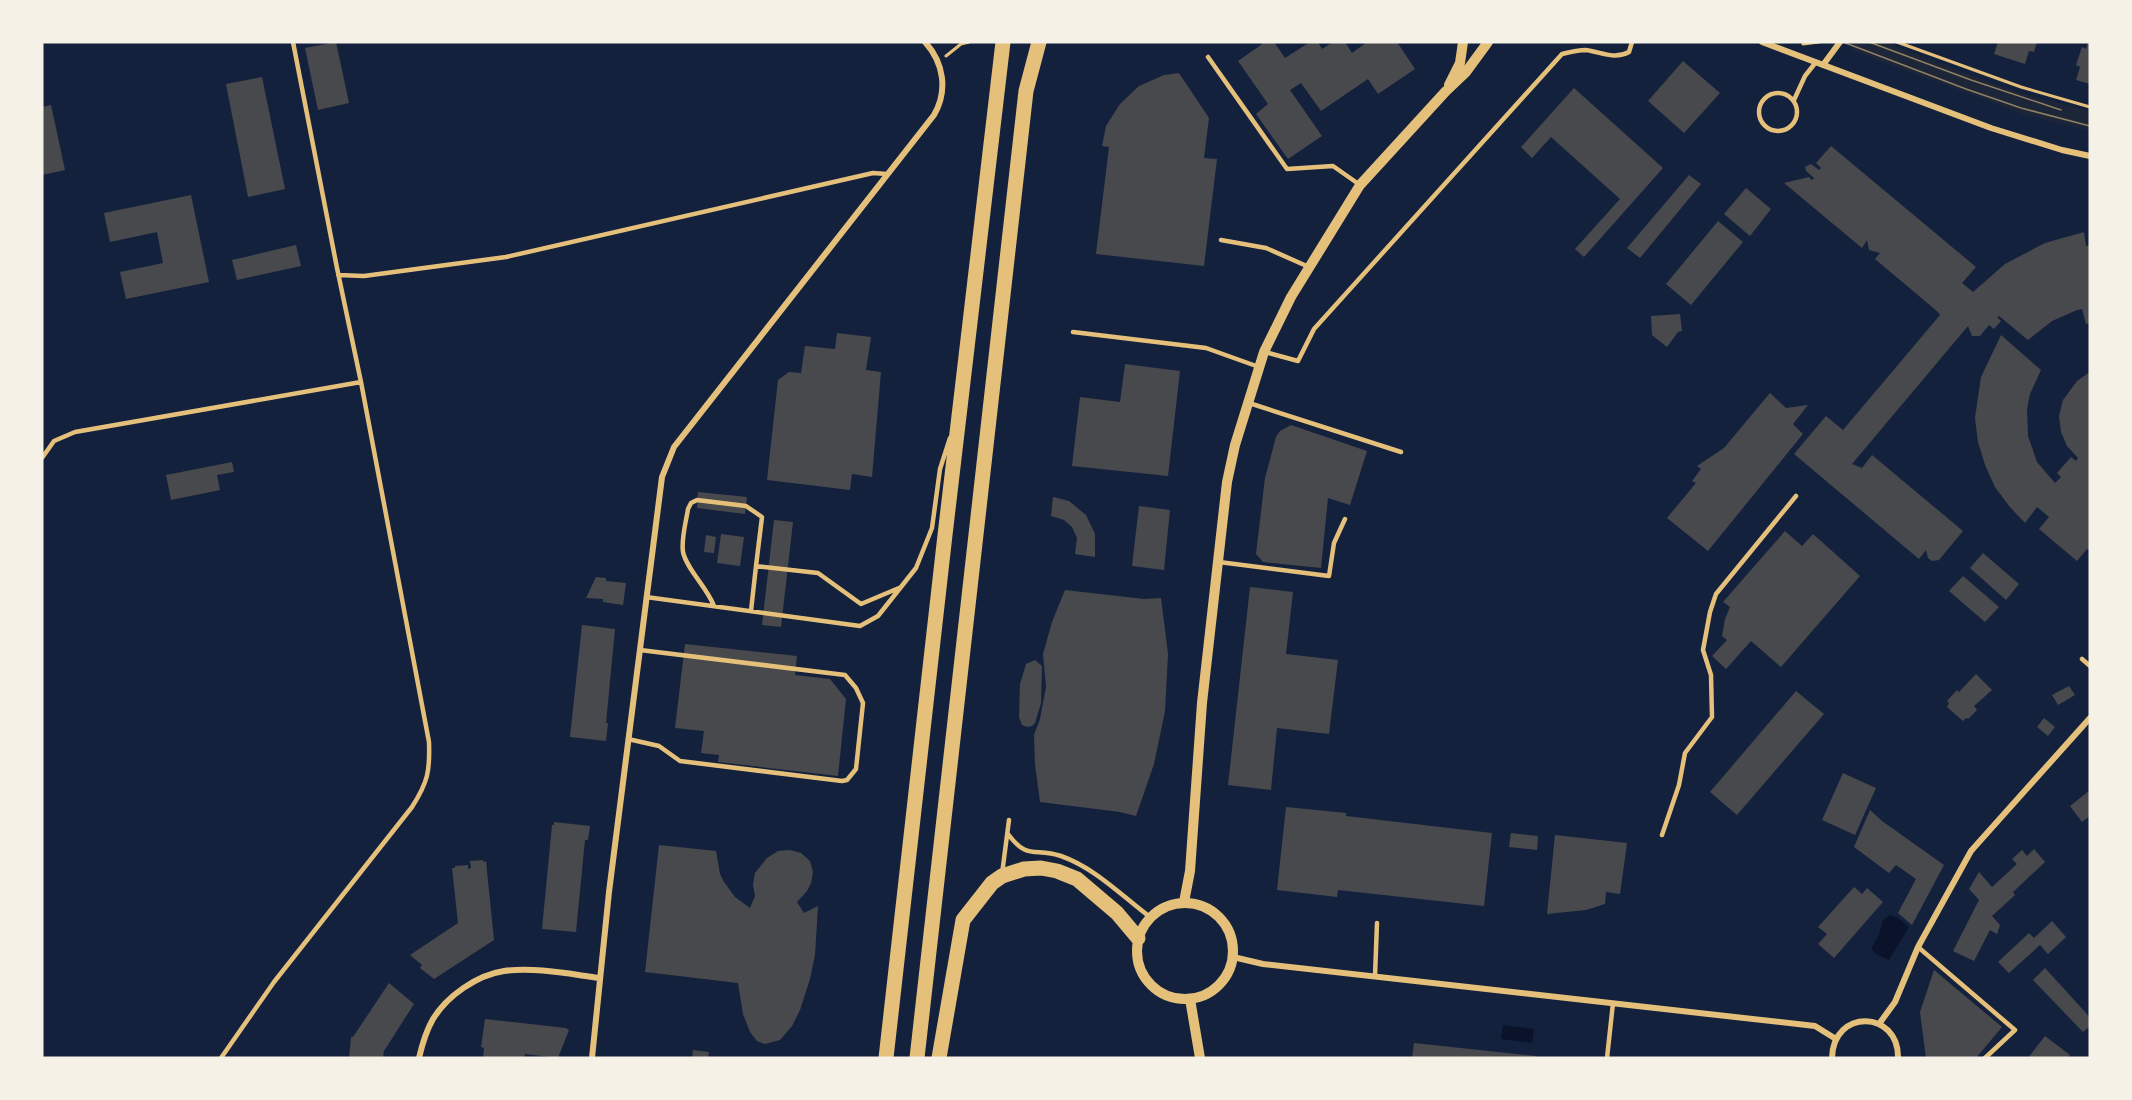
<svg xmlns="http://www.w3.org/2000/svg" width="2132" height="1100" viewBox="0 0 2132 1100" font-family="Lora,serif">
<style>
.green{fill:#1d2539}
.water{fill:#0b132b}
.building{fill:#48494c}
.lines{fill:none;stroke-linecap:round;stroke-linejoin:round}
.path{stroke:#e5c07b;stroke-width:3}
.service{stroke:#e5c07b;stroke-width:4.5}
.minor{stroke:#e5c07b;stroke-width:6}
.tertiary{stroke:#e5c07b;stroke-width:10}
.primary{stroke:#e5c07b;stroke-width:15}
.tram{stroke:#918062;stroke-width:1.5}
</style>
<rect width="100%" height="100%" fill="#14213d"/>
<path class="green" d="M1855,42H1885L2016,92L2090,111V131L2023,114L1851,50Z"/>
<path class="water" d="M1890,915L1897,917L1909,927L1889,960L1878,955L1871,949L1879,934L1883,920Z
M1503,1025L1534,1029L1532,1043L1501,1039Z"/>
<path class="building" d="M336,42L349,103L318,110L305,48Z
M1265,42H1274L1285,58L1310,42H1318L1322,49L1333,42H1345L1352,53L1367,42H1397L1415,69L1378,94L1368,79L1321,111L1301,83L1290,90L1322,136L1288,159L1256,114L1268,104L1238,61Z
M1998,42H2037L2034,52L2029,51L2025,64L1994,54Z
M2088,42H2090V84L2076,80L2080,67L2076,65L2082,47L2086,49Z
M1683,61L1720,93L1684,133L1648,101Z
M1179,73L1209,118L1204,158L1217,159L1204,266L1096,254L1109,147L1102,146L1106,126L1120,104L1139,86L1164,75Z
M262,77L285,189L248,197L226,84Z
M1574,88L1663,168L1584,257L1575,249L1620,199L1551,137L1532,158L1521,147Z
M51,105L65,170L42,175V107Z
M1831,146L1976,267L1962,283L1973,292L2005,264L2045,243L2084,232L2086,246L2090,245V323L2086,324L2082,309L2077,310L2052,321L2028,340L1999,316L1997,317L2001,321L1994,329L1989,325L1980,336H1972L1968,326L1852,464L1862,468L1872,455L1963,531L1939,560L1932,561L1928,558L1926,550L1919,559L1794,454L1826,416L1843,430L1940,315L1938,312L1875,259L1880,253L1869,250L1867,240L1862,248L1784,183L1809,177L1812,180L1814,178L1806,171L1805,167L1811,164L1819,170L1821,168L1816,163Z
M1689,175L1701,184L1640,258L1627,248Z
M1746,188L1771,209L1750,236L1724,214Z
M191,195L209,282L126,299L120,272L163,263L157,232L110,242L104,213Z
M1718,221L1743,242L1691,305L1666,284Z
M296,245L301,266L237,280L232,260Z
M1680,314L1682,331L1678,332L1667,347L1652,335L1651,316Z
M837,333L871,337L866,370L881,372L872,477L852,474L850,490L767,480L778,380L789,372L801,373L805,346L835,349Z
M2001,335L2041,370L2030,394L2027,409L2028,436L2037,462L2055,483L2061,477L2057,473L2071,457L2076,461L2078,458L2067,446L2061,432L2059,416L2063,400L2077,381L2090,372V551L2087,549L2077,561L2039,529L2049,517L2037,507L2025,523L2009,506L1995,487L1985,465L1978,442L1975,418L1981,377Z
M1125,364L1180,371L1168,476L1072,466L1080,397L1120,402Z
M1770,393L1786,408L1808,405L1793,424L1803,434L1708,551L1667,518L1696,483L1692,481L1701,469L1697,466L1724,448Z
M1291,425L1367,451L1350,505L1328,498L1321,568L1263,562L1256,554L1265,478L1276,437L1280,431Z
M232,462L234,472L217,475L220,490L171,500L166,475Z
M698,492L747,497L745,514L697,508Z
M1053,497L1069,501L1086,515L1095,534V557L1075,554L1077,538L1072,527L1064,520L1051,516Z
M1139,506L1170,510L1164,570L1132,566Z
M774,520L793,522L781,627L762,625Z
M1785,531L1802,546L1813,534L1860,576L1781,667L1751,641L1726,669L1712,656L1727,640L1722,636L1725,619L1730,607L1723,602Z
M721,534L744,537L740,566L717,563Z
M706,535L716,537L714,553L704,552Z
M1983,553L2019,584L2006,600L1970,568Z
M1963,576L1999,607L1985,622L1949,591Z
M596,577L606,578V581L626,583L623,605L603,602V599L586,598Z
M1250,587L1293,592L1286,654L1338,660L1329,734L1277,728L1271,790L1228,785Z
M1065,590L1144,599L1161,598L1168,654L1165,711L1154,764L1136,816L1120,812L1040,802L1035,764L1034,735L1040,719L1046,687L1043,654L1052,622Z
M582,625L615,629L606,723H608L606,741L570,737Z
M685,644L797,656L795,675L830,679L846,699L838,776L718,762L719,755L701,753L704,731L675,728Z
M1035,660L1042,666L1041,703L1035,723L1032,726L1027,727L1022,725L1019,717L1020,684L1026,664Z
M1976,674L1992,690L1974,706L1977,710L1968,719L1966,718L1963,721L1947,707L1949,703L1947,701L1957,690L1959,692Z
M2069,686L2075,695L2058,705L2052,695Z
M1796,691L1824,714L1737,815L1710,792Z
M2044,718L2055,727L2048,736L2037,727Z
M1843,773L1876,788L1855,835L1822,820Z
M2090,790V816L2082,822L2070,806Z
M1286,807L1346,813V816L1492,833L1484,906L1338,890L1337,897L1277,890Z
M1870,810L1882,821L1944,865L1912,925L1898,913L1916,879L1896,865L1889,873L1854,847Z
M554,822L590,826L588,840H585L576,932L542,929L552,825H554Z
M1511,833L1538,836L1537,850L1509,847Z
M1555,835L1627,843L1620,894L1606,892L1605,904L1586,910L1547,914Z
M659,845L716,851L720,874L724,882L735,897L750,908L755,896L753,885L755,873L767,858L778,851L790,850L801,853L810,861L813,872L811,883L807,891L797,902L804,913L818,906L815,955L810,979L800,1010L792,1026L780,1040L765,1044L757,1041L750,1032L743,1014L738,983L645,972Z
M2034,849L2045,862L2013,892L2015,895L1992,916L2000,925L1997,934L1990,930L1974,961L1953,951L1979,900L1969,889L1979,872L1992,887L2017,864L2012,859L2022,850L2027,856Z
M483,860V862L486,861L494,940L434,979L420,968L422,965L410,955L458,923L452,868H455V866L468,865V869L471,868L470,861Z
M1854,887L1862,894L1867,888L1883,902L1834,958L1818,944L1827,934L1818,927Z
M2052,921L2066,937L2048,954L2040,945L2009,973L1998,962L2029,933L2034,938Z
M2045,968L2087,1014L2090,1020V1026L2083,1032L2033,980Z
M1934,970L2002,1027L1976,1058H1926L1920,1012Z
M389,983L414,1004L384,1051L383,1058H349L351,1037H353Z
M485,1019L566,1028L569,1030L558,1058L525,1054L524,1058H483L484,1048L481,1047Z
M2045,1036L2070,1055L2067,1058H2028Z
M1414,1043L1536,1056V1058H1412Z
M693,1050L709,1052L708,1058H692Z"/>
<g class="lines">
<path class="path" d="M1897,42L2021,87L2090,107
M1803,44L1819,42
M946,56L961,44L969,42"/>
<path class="service" d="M1208,57L1287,169L1333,166L1360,185
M1759 112a19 19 0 1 1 38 0a19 19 0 1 1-38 0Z
M1794,100L1805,76L1816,62
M1221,240L1266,248L1309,267
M338,275L364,276L506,257L873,173L887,174
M1073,332L1206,348L1259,367
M1265,352L1298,361L1314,329L1562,54C1570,52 1578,50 1586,50C1601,52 1614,60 1629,52L1632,42
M1249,403L1401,452
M42,458L54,441L75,432L361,382
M1219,562L1329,576L1334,543L1345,519
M646,597L860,626L878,616L916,568L932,528L940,469L950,438
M714,606C707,587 687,570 683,552C681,539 686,522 688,509L691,503L697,500L746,506L762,517L756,566
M751,611L756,566L818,573L861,604L899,588
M2082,659L2090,666
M628,739L659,746L680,761L842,781L847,780L856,769L863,703L856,688L845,675L640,650
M1008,834C1028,861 1035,847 1061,856C1095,868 1122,896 1150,917
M1662,835L1679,785L1685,753L1712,717L1711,675L1703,650L1710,612L1716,594L1796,496
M1002,874L1009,820
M1918,947L2015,1030L1985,1058
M1375,976L1377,923
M221,1058L274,982L412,807C428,782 430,771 429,742L361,382L337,268L293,42
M1607,1058L1613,1003"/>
<path class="minor" d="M1762,42L1991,128L2062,150L2090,156
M1823,65L1840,42
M1233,957L1263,964L1815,1026L1836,1039
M1879,1024L1895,1002L1918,947L1971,851L2090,718
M419,1058C422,1045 426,1031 433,1019C447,996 477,975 504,971C535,967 569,974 600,978
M592,1058L609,892L662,477L674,447L934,115C948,91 944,63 925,42
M1832,1058C1833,1008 1899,1010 1898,1058"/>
<path class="tertiary" d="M1449,85L1460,63L1463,42
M1184,902L1190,871L1202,703L1227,482L1235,445L1264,352L1291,297L1360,185L1446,91L1466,72L1488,42
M1137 951a48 48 0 1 1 96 0a48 48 0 1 1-96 0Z
M1190,999L1200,1058"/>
<path class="primary" d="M886,1058L945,535L1003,42
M917,1058L1026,91L1039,42
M939,1058L963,920L992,883L1002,876L1024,869L1041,868L1057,871L1077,879L1117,913L1138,938"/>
<path class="tram" d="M1843,42L1966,89L2021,108L2090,126
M1869,42L1971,80L2061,110"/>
</g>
<rect width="2132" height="1100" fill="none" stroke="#f6f1e7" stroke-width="87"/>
</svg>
